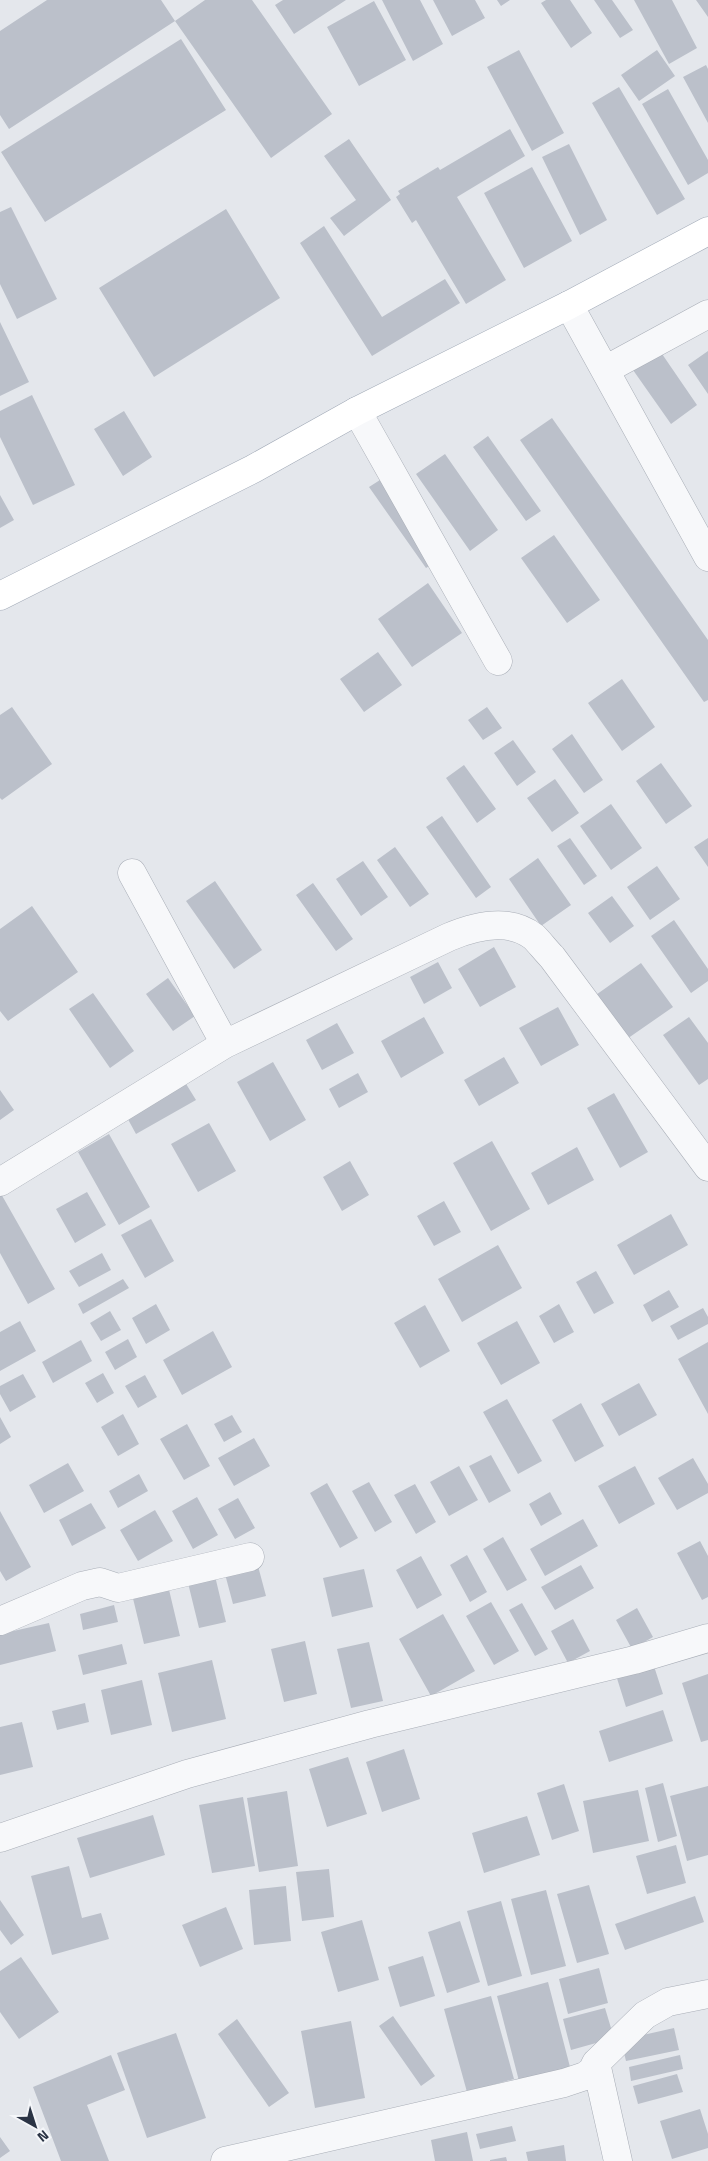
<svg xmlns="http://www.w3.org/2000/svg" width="708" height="2161" viewBox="0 0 708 2161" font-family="'Titillium Web',sans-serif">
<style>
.building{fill:#bbc0ca}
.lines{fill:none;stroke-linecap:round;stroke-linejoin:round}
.minor-casing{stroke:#a9aeb7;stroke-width:29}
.major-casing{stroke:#a3abb8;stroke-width:29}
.minor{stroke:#f7f8fa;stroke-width:28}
.major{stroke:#fff;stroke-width:28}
</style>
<rect width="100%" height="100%" fill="#e4e7ec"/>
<path class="building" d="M47,0H161L175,21L9,129L0,115V31Z
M205,0H252L332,114L271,158L175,21Z
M283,0H346L294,34L275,5Z
M382,0H420L443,44L413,61Z
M433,0H475L485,18L452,36Z
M497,0H510L501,6Z
M546,0H570L592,33L571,48L541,3Z
M594,0H612L633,30L620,38Z
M634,0H672L697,48L669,64Z
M696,0H708V17Z
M374,1L406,60L359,86L327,27Z
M181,39L226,110L45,222L1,152Z
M519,50L564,133L532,151L487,67Z
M657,50L675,76L639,101L621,75Z
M706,65L708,69V123L683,77Z
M619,87L685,199L657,215L592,103Z
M668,89L708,160V173L688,185L642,104Z
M510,129L525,156L457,197L506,280L466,304L416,220L412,223L396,197L400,194L398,191L438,167L440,170Z
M349,139L391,200L344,236L330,218L356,200L324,156Z
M569,144L607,220L580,235L542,157Z
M532,167L572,241L524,268L484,193Z
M11,207L57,299L17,319L0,284V212Z
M226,209L280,298L154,377L99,288Z
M324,226L382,317L445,279L460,303L372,356L300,243Z
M0,322L29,382L0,396Z
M660,351L697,405L671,424L633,370Z
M708,351V394L688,365Z
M32,395L75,485L33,505L0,437V411Z
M124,411L152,457L123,476L94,429Z
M552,418L708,640V700L704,702L520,440Z
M488,436L541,511L526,521L473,447Z
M445,454L498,530L470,551L416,474Z
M380,480L437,561L426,568L369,487Z
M0,495L14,520L0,528Z
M554,535L600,600L567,623L521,558Z
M428,583L462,633L412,667L378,619Z
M378,652L402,685L364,712L340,679Z
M622,679L655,727L622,751L588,703Z
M12,707L52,764L2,800L0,798V715Z
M487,707L502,728L483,740L468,720Z
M572,734L603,780L584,793L552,749Z
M513,740L536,772L517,786L494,753Z
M661,763L692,806L666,824L636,781Z
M464,765L496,809L477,823L446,778Z
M555,779L579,813L552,832L527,798Z
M611,804L642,848L611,870L580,826Z
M442,816L491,887L476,898L426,827Z
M570,838L597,876L584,885L557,846Z
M708,838V867L694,847Z
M395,847L429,894L410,907L377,860Z
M538,858L571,905L541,926L509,879Z
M363,861L388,897L361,916L336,879Z
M657,866L680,899L650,920L627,887Z
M215,881L262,950L234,969L186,901Z
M313,883L353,939L336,951L296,895Z
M612,896L634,926L610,943L588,913Z
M32,906L78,972L8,1021L0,1011V929Z
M674,920L708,969V981L691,993L651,936Z
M494,947L516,987L480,1007L458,969Z
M438,962L452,988L424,1004L410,977Z
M641,963L673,1007L624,1041L593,997Z
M168,978L195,1016L173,1031L146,994Z
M93,993L134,1051L110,1068L69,1009Z
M558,1007L579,1045L541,1066L519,1028Z
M424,1017L444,1053L401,1078L381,1041Z
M689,1017L708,1043V1079L699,1085L663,1035Z
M337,1023L354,1053L322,1070L306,1040Z
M504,1057L519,1083L479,1106L464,1080Z
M273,1062L306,1120L270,1141L237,1082Z
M358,1073L368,1092L339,1108L329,1089Z
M183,1079L196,1100L136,1134L124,1112Z
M0,1090L14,1110L0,1120Z
M614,1093L648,1152L620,1168L587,1108Z
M209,1123L236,1171L198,1192L171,1144Z
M109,1134L150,1207L119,1225L78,1152Z
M492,1141L530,1209L491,1231L453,1163Z
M577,1147L594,1180L548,1205L531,1173Z
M350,1161L369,1195L342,1211L323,1177Z
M0,1192L55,1289L28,1304L0,1253Z
M87,1192L106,1225L75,1243L56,1209Z
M444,1201L461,1232L434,1246L417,1216Z
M671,1214L688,1245L634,1275L617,1245Z
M151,1219L174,1261L145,1278L121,1235Z
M498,1245L522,1288L462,1322L438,1279Z
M102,1253L111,1270L79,1287L69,1271Z
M596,1271L614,1303L594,1314L576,1282Z
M123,1279L129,1288L83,1314L78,1304Z
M669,1290L679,1307L652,1322L643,1305Z
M156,1304L170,1330L146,1344L132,1318Z
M559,1304L574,1332L554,1343L539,1316Z
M425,1305L450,1351L420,1368L394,1323Z
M703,1308L708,1317V1324L678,1340L670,1326Z
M110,1311L121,1330L101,1341L90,1323Z
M20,1321L36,1351L0,1371V1332Z
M517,1321L540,1363L501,1385L477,1343Z
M213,1331L232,1367L182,1395L163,1360Z
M128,1339L137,1357L115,1370L105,1352Z
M81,1340L92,1361L53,1383L42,1362Z
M708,1342V1414L678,1359Z
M103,1373L114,1393L97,1403L85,1383Z
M23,1374L36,1397L10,1412L0,1394V1386Z
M145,1375L157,1397L138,1408L125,1386Z
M639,1383L657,1415L619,1436L601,1404Z
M507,1399L542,1461L518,1474L483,1412Z
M581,1403L604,1446L575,1462L552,1420Z
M123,1414L139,1444L118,1456L101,1427Z
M232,1415L242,1432L224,1442L214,1424Z
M0,1417L11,1437L0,1444Z
M187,1424L210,1466L184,1480L160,1439Z
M254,1438L270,1466L234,1486L218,1458Z
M491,1455L511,1491L489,1503L469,1466Z
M693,1458L708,1484V1493L677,1510L658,1478Z
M68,1463L84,1491L44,1513L29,1485Z
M459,1466L478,1500L449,1516L430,1482Z
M635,1466L655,1504L619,1524L598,1486Z
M139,1474L148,1491L118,1508L109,1491Z
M369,1482L392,1522L375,1532L352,1491Z
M327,1483L358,1538L340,1548L310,1493Z
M415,1484L436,1522L416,1534L394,1495Z
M550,1492L562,1514L541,1526L529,1504Z
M197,1497L218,1535L193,1549L172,1511Z
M238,1498L255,1528L235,1539L218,1509Z
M91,1503L106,1528L72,1546L59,1520Z
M155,1510L173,1541L138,1561L120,1530Z
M0,1511L31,1567L6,1581L0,1571Z
M583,1519L598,1546L545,1576L530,1549Z
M503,1537L527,1580L507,1591L483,1549Z
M700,1541L708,1556V1597L702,1600L677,1553Z
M467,1555L487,1592L470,1602L450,1565Z
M421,1556L442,1595L417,1609L396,1570Z
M581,1565L594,1588L555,1610L541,1587Z
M258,1566L266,1596L233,1604L225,1574Z
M364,1569L373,1607L332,1617L323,1578Z
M215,1576L226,1622L199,1628L188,1583Z
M166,1577L180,1636L144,1644L130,1586Z
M491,1602L519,1651L494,1665L466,1616Z
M522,1603L548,1649L535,1656L509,1610Z
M114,1605L118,1622L83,1630L80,1614Z
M637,1608L653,1637L632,1649L616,1620Z
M443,1614L475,1671L431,1696L399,1639Z
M573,1619L590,1651L568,1663L551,1631Z
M49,1623L56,1651L0,1665V1634Z
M305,1641L317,1694L284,1702L271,1649Z
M369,1642L383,1701L351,1708L337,1649Z
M122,1644L127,1664L83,1675L78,1655Z
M212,1660L226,1719L172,1732L158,1673Z
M652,1660L663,1694L626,1707L615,1672Z
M708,1674V1740L701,1742L682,1683Z
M142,1680L152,1725L111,1735L101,1690Z
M85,1703L89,1722L57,1730L52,1711Z
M663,1710L673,1741L609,1762L599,1731Z
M22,1722L33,1767L0,1775V1727Z
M404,1749L420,1799L382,1812L366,1762Z
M348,1757L367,1814L327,1827L309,1769Z
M663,1783L677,1836L658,1842L645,1788Z
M564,1784L579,1831L552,1840L537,1793Z
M708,1786V1855L687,1861L670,1796Z
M638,1790L649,1841L593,1853L583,1801Z
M287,1791L298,1866L259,1872L247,1798Z
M243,1797L255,1866L212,1873L199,1805Z
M153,1815L165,1855L90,1878L77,1838Z
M527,1816L540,1855L484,1873L472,1833Z
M676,1845L686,1883L647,1894L636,1856Z
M69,1866L82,1918L101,1913L109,1939L52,1955L31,1876Z
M329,1869L334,1917L302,1921L296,1872Z
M589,1885L609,1954L577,1963L557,1894Z
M286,1886L291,1941L254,1945L249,1890Z
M546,1890L566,1966L531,1975L511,1899Z
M695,1896L704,1922L625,1950L615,1924Z
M0,1900L24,1935L11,1945L0,1930Z
M501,1901L522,1976L488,1986L467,1911Z
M226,1907L243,1949L200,1967L182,1925Z
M362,1920L379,1980L338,1992L321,1932Z
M460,1921L480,1982L447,1993L428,1932Z
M423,1956L435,1996L400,2007L388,1967Z
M21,1957L59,2012L19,2039L0,2012V1971Z
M599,1968L608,2003L568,2014L559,1979Z
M548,1982L570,2067L519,2081L497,1996Z
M491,1996L514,2079L467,2092L444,2009Z
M605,2008L614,2038L571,2050L563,2019Z
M393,2016L435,2076L421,2086L379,2026Z
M237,2019L289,2093L269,2107L218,2034Z
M351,2021L365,2098L315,2108L301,2031Z
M674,2028L679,2050L626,2061L621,2040Z
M176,2033L206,2118L147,2138L117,2053Z
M111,2055L125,2090L87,2105L109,2161H61L33,2087Z
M680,2055L683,2069L631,2081L629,2067Z
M677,2074L683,2092L638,2104L633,2086Z
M700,2109L708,2134V2148L672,2159L660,2121Z
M512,2126L516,2141L480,2149L476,2134Z
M467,2132L473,2161H435L431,2140Z
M0,2137L10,2151L0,2158Z
M564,2145L566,2161H528L526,2152Z
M506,2157L507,2161H490V2160Z"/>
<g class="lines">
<g class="minor-casing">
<path id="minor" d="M569,305L708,557
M605,370L708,314
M357,411L498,661
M132,873L225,1044L449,937C475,926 509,917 534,937C540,943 546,951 552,957L708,1167
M0,1182L225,1044
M0,1621L82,1586L100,1582L118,1588L250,1557
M0,1838L187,1774L370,1724L634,1660L708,1638
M596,2063L618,2161
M225,2161L564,2083L585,2076L592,2071L596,2063L645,2015L668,2002L708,1994"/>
</g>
<g class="major-casing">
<path id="major" d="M0,596L253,469L357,411L569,305L708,231"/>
</g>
<use href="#minor" class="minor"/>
<use href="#major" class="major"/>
</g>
<g transform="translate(35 2126) rotate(141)" stroke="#f4f6f9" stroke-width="4" paint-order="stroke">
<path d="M0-4L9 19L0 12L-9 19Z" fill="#2b3445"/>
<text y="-8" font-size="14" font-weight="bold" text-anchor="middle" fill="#2b3445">N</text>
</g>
</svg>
